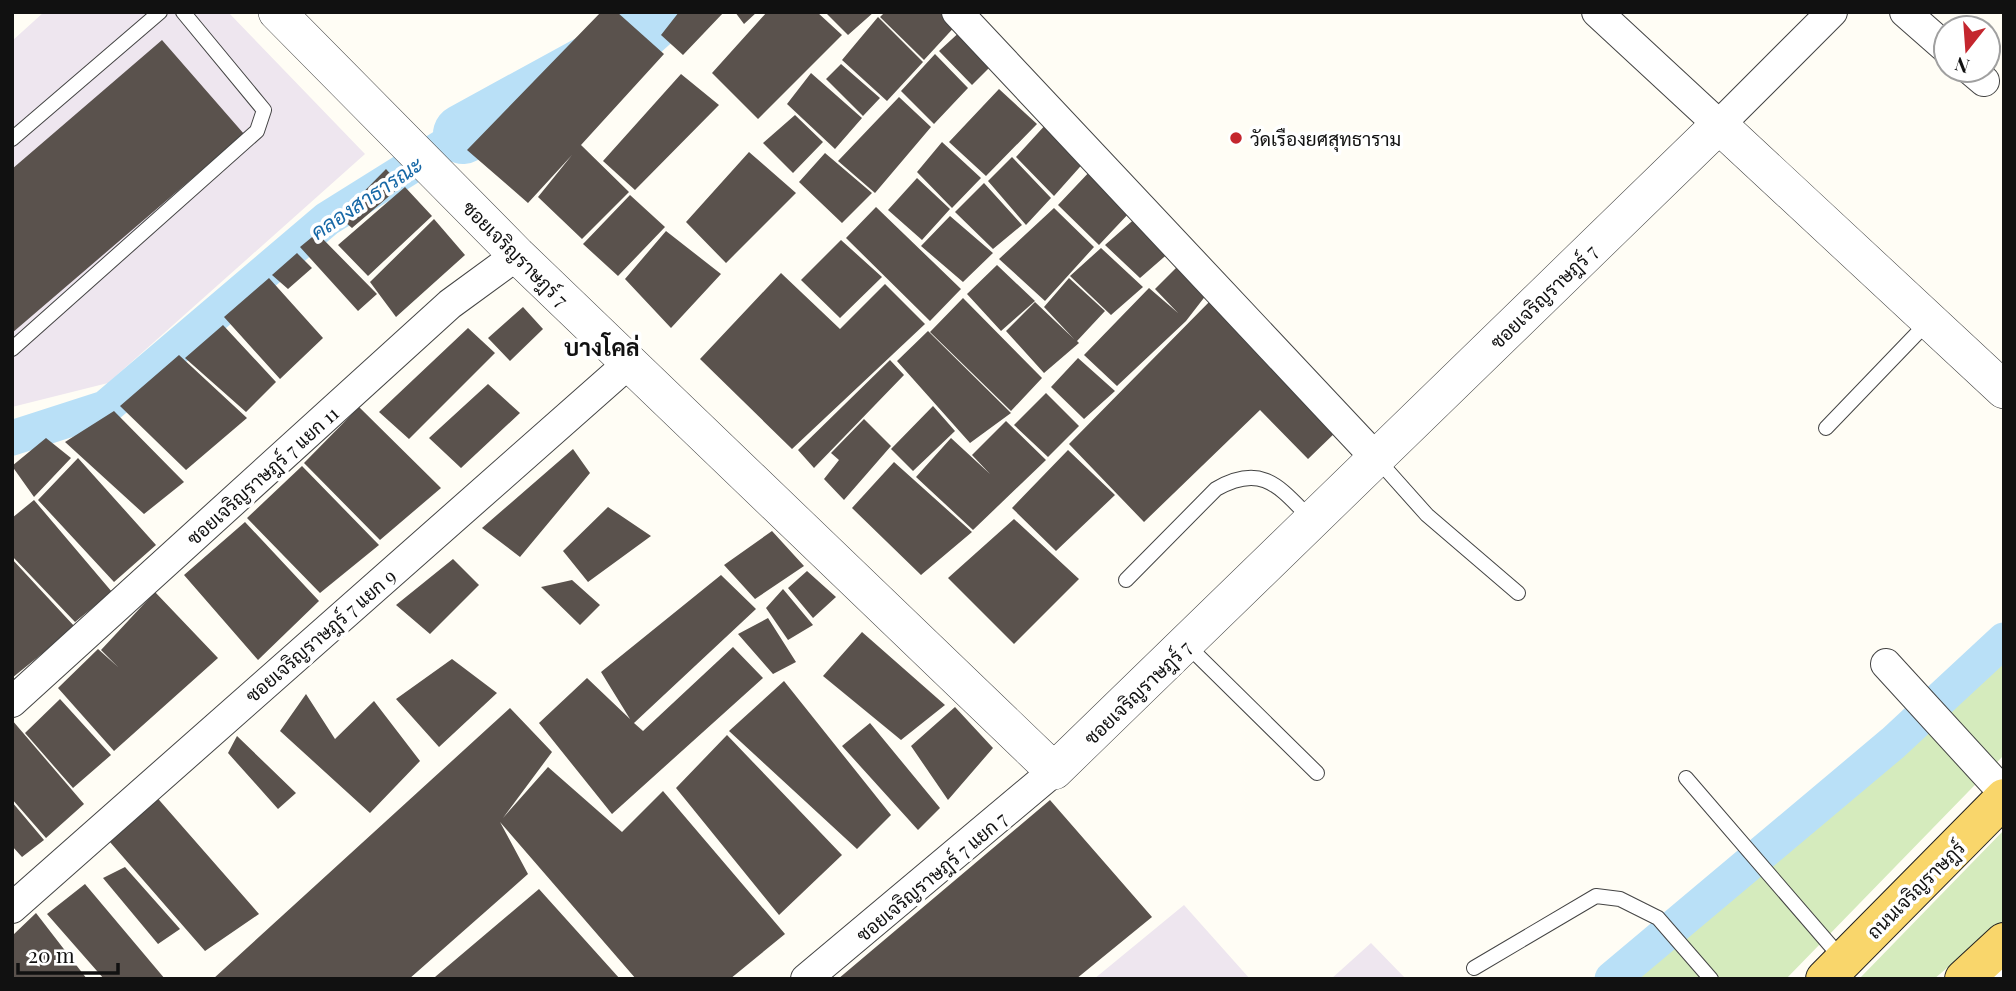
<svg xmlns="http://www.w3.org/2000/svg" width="2016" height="991" viewBox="0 0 2016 991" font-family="'Playfair Display',Sarabun,serif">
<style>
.industrial{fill:#eee6ef}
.green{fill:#d5ebbd}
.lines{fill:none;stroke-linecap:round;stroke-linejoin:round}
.canal{stroke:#b9e0f7;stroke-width:35}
.river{stroke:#b9e0f7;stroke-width:60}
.building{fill:#5a524d}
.service-casing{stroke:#444;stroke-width:16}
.minor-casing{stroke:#444;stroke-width:32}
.tertiary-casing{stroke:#444;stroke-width:38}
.primary-casing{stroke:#222;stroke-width:40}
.service{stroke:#fff;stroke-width:14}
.minor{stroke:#fff;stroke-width:30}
.tertiary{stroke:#fff;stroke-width:37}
.primary{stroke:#f9d66b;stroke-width:38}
.poi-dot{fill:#c4262e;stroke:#fff;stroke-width:2.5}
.labels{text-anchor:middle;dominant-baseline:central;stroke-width:7;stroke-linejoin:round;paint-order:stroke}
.poi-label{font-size:19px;fill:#111;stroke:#fff;text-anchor:start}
.street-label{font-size:19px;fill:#111;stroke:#fff}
.water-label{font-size:21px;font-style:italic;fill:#1768a6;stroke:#fff}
.quarter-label{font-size:23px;font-weight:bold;fill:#111;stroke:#fff}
</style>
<rect width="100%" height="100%" fill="#fffdf5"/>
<path class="industrial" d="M44,12H228L365,154L108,383L12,407V41Z
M1184,905L1250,979H1094Z
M1371,943L1406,979H1331Z"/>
<path class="green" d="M2004,651V755L1786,979H1638L1921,729Z
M2004,830V920L1934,979H1859Z"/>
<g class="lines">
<path class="canal" d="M12,438L105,408L327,219L463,134
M1612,979L1893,743L2004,640"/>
<path class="river" d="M463,134L622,47L661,12"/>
</g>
<path class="building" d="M601,12H617L664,54L581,145L629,192L582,239L538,197L572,155L528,203L467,150Z
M679,12H724L683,55L661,35Z
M735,12H757L744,24Z
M767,12H817L842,35L758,119L712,73Z
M825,12H874L848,35Z
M885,12H948L959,22L924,60L880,17Z
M878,17L923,62L887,101L842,60Z
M964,28L996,61L972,85L939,51Z
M162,40L244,134L12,333V169Z
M935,54L968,88L934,124L901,91Z
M841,64L880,98L863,116L826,79Z
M811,73L862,118L835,149L787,104Z
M681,74L719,105L635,190L603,161Z
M999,89L1037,124L986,176L949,142Z
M899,97L931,127L875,193L838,161Z
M795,115L823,142L793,173L763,143Z
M1048,122L1087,159L1054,196L1016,157Z
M942,142L981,178L952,208L917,172Z
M749,152L796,193L726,263L686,222Z
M825,153L872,193L842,223L799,182Z
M1012,157L1051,198L1026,225L988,181Z
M1093,168L1131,211L1099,245L1058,205Z
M386,169L401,186L352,228L339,217Z
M917,178L950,209L922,240L888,210Z
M984,183L1022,225L993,249L955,212Z
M405,187L432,216L368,276L338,245Z
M630,195L665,227L618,276L583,244Z
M876,207L961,289L930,321L846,238Z
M1054,208L1094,247L1045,301L999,259Z
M1139,215L1171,251L1140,278L1105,245Z
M950,216L993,253L963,282L921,246Z
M434,219L465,255L396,317L370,282Z
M666,231L721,274L671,328L625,279Z
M317,233L377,294L358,311L300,247Z
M841,240L882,277L840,318L801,280Z
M1101,248L1143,287L1111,315L1070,276Z
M297,253L312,268L288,289L272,275Z
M1181,263L1210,290L1186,321L1117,386L1084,355L1149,288L1178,313L1155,289Z
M997,265L1035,301L1001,331L967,294Z
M781,273L840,329L885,284L925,324L792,449L700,359Z
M269,278L323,338L280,379L224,317Z
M1069,278L1105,311L1077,341L1079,343L1044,373L1006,331L1035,302L1074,339L1044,307Z
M1215,296L1339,429L1308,459L1260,410L1144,522L1069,444Z
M963,298L1042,378L1011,411L930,332Z
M523,307L543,329L510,361L488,338Z
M223,325L276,382L246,412L185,358Z
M468,328L495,353L409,439L379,412Z
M928,331L1011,413L970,443L897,361Z
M179,355L247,418L186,470L120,406Z
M1078,358L1115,391L1084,419L1051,387Z
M890,360L904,375L814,468L798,450Z
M488,384L520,413L461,468L429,438Z
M1046,393L1079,426L1048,457L1014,425Z
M933,406L955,431L913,471L891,449Z
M359,407L441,488L380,540L304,463Z
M114,411L184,482L144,514L65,442Z
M864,419L891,446L844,500L824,479L839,460L831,453Z
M1006,421L1046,460L973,530L916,477L951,438L990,474L972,455Z
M46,438L71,458L34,497L12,466Z
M573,449L590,473L520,557L482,528Z
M1068,450L1115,495L1056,551L1012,508Z
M78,458L156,545L114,582L38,500Z
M894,462L972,532L921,575L852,508Z
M302,466L379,545L320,593L247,518Z
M34,500L112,592L75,622L12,556V518Z
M608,507L651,536L588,582L563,551Z
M1014,519L1079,579L1014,644L948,578Z
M245,522L319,601L258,660L184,575Z
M772,531L804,566L755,599L724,565Z
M12,559L75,627L12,678Z
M453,559L479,585L430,634L396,605Z
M807,571L836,597L813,618L788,588Z
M721,575L756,609L634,723L643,731L733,647L763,678L612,814L539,723L587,678L630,719L601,672Z
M572,580L600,605L580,625L541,587Z
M783,589L813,625L788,640L766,608Z
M155,592L218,658L114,751L58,688L98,649L118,667L101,650Z
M768,618L796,662L773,674L738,634Z
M862,632L945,705L901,740L823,676Z
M452,659L497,693L439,747L396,699Z
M784,681L891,815L857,849L729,731Z
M306,694L335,739L374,701L420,761L370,813L280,731Z
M60,699L111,755L73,788L25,733Z
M955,707L993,748L948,800L911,746Z
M510,708L552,752L503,818L548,767L622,832L663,791L785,934L730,979H636L500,822L528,874L409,979H213Z
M12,720L84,804L46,838L12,799Z
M870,723L940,808L918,830L842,746Z
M727,735L842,855L779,915L676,788Z
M237,736L296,793L278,809L228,753Z
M153,793L259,914L205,951L110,842Z
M1050,800L1152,917L1076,979H838Z
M12,802L44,840L22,857L12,846Z
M125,867L180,929L158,944L103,878Z
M85,884L165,979H104L47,914Z
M539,889L620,979L435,977Z
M36,913L87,979H12V936Z"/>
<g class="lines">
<g class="service-casing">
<path id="service" d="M12,139L160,12
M12,349L257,131L264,110L183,12
M1826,428L1928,322
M1377,459L1427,515L1518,593
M1126,580L1216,489C1263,462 1280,488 1312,520
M1187,645L1317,773
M1686,778L1843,960
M1474,968L1596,896L1620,899L1658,918L1711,979"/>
</g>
<g class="minor-casing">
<path id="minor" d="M957,12L1377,459
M1597,12L1719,125L1832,12
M1905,12L1946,48
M1971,70L1984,81
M1886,664L2004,793
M12,702L450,304L517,255
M12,908L629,363
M1985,959L2004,978
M806,979L1054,771"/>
</g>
<g class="tertiary-casing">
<path id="tertiary" d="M277,12L517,255L1054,771L1719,125L2004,390"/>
</g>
<g class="primary-casing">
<path id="primary" d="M1825,979L2004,798
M1964,979L2004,942"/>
</g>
<use href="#service" class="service"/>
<use href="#minor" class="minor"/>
<use href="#tertiary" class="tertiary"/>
<use href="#primary" class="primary"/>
</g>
<circle class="poi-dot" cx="1236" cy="138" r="7"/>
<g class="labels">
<g class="poi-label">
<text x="1250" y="138">วัดเรืองยศสุทธาราม</text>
</g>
<g class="street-label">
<text transform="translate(516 253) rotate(45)">ซอยเจริญราษฎร์ 7</text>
<text transform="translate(1543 296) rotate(-44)">ซอยเจริญราษฎร์ 7</text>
<text transform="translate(262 475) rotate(-42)">ซอยเจริญราษฎร์ 7 แยก 11</text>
<text transform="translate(320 635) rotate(-41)">ซอยเจริญราษฎร์ 7 แยก 9</text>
<text transform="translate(1137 692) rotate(-44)">ซอยเจริญราษฎร์ 7</text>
<text transform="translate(931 876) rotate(-40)">ซอยเจริญราษฎร์ 7 แยก 7</text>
<text transform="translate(1915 889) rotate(-45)">ถนนเจริญราษฎร์</text>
</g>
<g class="water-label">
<text transform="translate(366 197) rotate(-34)">คลองสาธารณะ</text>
</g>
<g class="quarter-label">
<text x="602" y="346">บางโคล่</text>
</g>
</g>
<rect width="2016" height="991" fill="none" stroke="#111111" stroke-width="28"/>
<g transform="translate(1967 49) rotate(197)"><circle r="33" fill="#ffffff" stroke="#a0a0a0" stroke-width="2"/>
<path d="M0-5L12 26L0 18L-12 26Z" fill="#c4262e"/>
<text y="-10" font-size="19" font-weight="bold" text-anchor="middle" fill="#111111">N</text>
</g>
<path d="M18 963v10h100v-10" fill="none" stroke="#111111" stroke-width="3.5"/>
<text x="28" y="963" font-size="21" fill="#111111" stroke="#ffffff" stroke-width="5" paint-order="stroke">20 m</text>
</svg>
